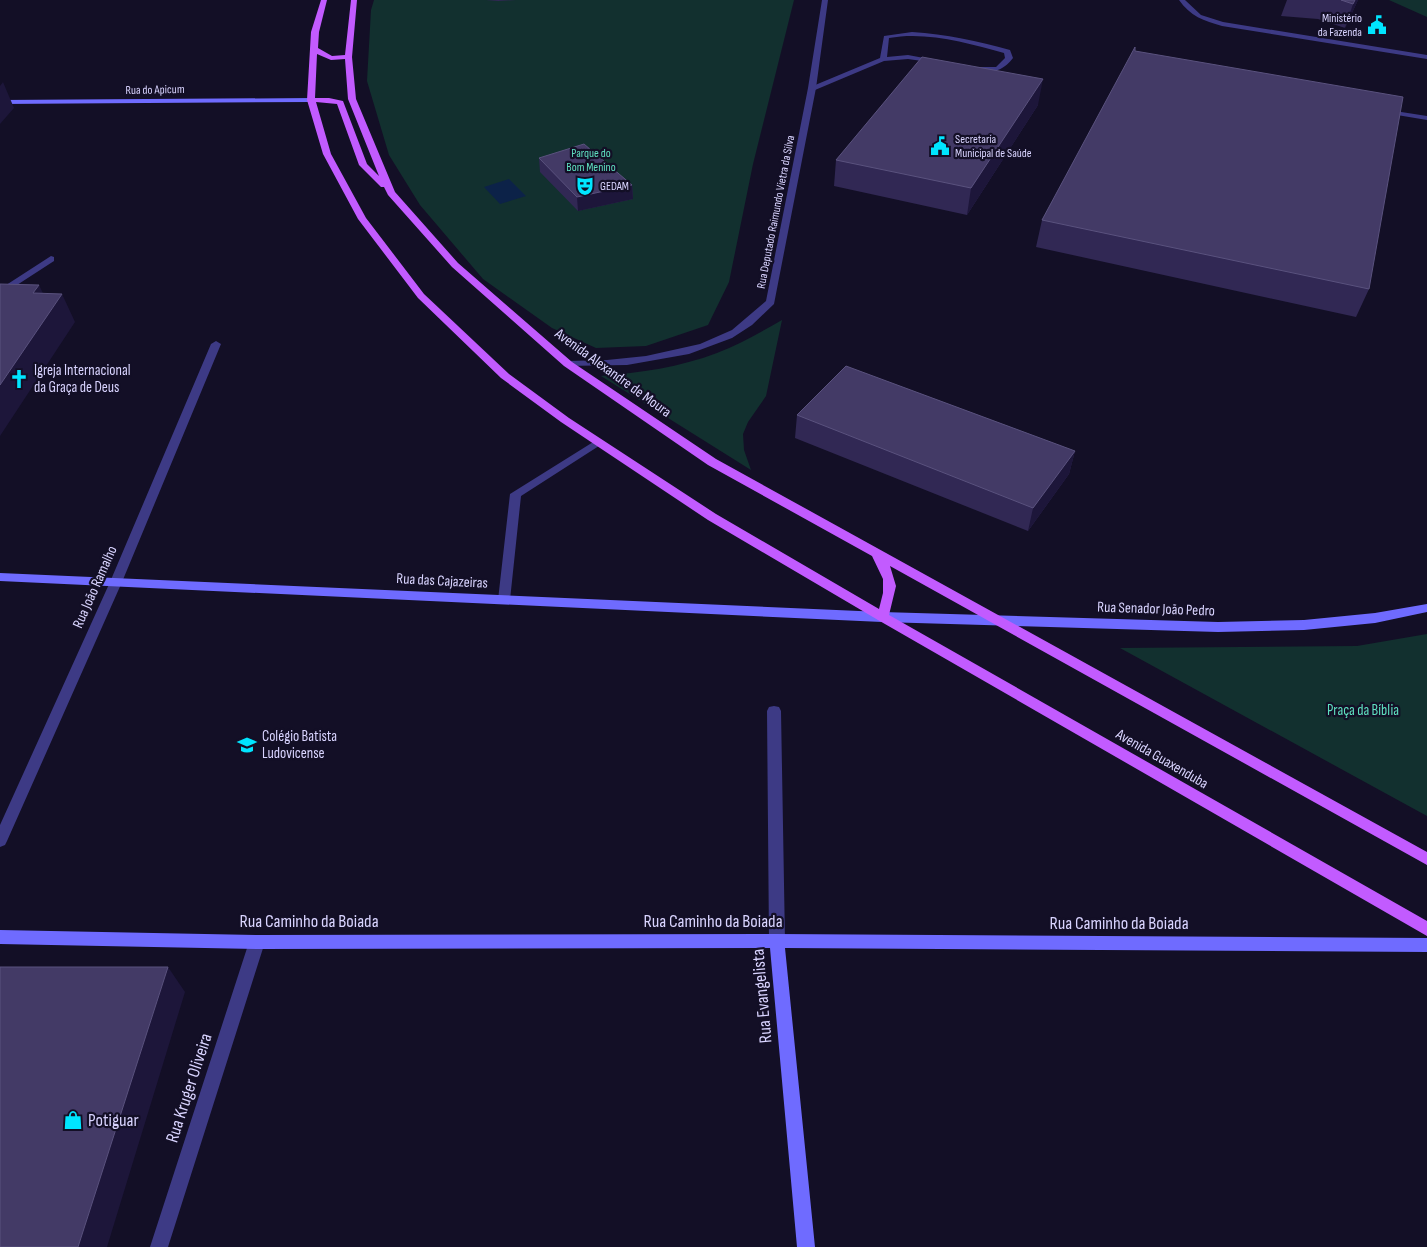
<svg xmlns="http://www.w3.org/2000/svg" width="1427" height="1247" viewBox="0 0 1427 1247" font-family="'Sofia Sans Condensed',sans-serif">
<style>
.green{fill:#12302f}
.water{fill:#0c2248}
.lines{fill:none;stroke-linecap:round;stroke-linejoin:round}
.lane{fill:#3d3a85;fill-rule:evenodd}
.street{fill:#3d3a85;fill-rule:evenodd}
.secondary{fill:#6f6bff;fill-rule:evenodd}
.primary{fill:#c25bff;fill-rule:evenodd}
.wall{fill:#312854}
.shaded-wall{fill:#1d163a}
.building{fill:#433a66;stroke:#5a527e}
.labels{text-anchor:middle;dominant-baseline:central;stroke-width:4.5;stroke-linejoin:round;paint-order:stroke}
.far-poi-label{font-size:12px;fill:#d9d4ff;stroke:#130f26;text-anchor:start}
.far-street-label{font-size:12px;fill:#d9d4ff;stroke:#130f26}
.far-park-label{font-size:12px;fill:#5fe0c0;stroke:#130f26}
.poi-label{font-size:15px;fill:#d9d4ff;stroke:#130f26;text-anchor:start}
.street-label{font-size:15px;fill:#d9d4ff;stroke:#130f26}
.park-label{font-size:15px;fill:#5fe0c0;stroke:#130f26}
.near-street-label{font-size:18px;fill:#d9d4ff;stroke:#130f26}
.near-poi-label{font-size:18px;fill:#d9d4ff;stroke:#130f26;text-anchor:start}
</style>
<rect width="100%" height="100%" fill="#130f26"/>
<path class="green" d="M374,0H794L753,164L729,282L708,325L646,346L596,348L552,328L483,279L420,205L389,155L367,81L371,10Z
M1389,0H1427V17Z
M782,320L766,396L748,422L743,434L744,450L751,470L601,376C640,373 680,367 717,353C740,344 761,332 782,320Z
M1427,634V816L1120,648L1357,646Z"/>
<path class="water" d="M509,179L526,196L500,204L484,187Z"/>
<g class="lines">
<path class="lane" d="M1179,0H1185L1201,15L1223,22L1427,55V59L1222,26C1204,21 1190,16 1179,0Z
M912,32C946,34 978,41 1010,50L1013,58C1002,72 992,73 975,71H972V67H996L1005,58L1004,53C968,43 926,31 889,38L887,57L908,55L940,61L936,63L908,59L884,61L815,90L808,88L880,58L884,36Z
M1382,109L1427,116V120L1385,113H1382Z
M51,256L54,257V261L0,296V289Z
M598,439L602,440L603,442L602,444L521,496L510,600L508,603H500L498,600L510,494Z"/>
<path class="street" d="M822,0H828L816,88L774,304L752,325L732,338L689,354L627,365L564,366V362L568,361L607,360L646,356L700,344L732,330L766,301L808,88Z
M216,341L221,344L122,582L7,841L5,845L0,847V825L110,582L211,344Z
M774,706L779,707L781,711L785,941L782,946L777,948L772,946L769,941L767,711L769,707Z
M257,935L262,937L265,942L168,1247H150L249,942L252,937Z"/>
<path class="secondary" d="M314,98L315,100L311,102L0,104V100Z
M0,573L882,612L1218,622L1304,620L1375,613L1427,604V612L1375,623L1304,630L1218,632L882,622L0,581Z
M0,930L257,935L777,934L1427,938V952L785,948L815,1247H797L770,948L257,949L0,944Z"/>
<path class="primary" d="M321,0H327L319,32L318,48L332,56L345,55L351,0H357L352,57L356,99L395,192L458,263L572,362L716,459L1427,852V865L890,566L896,586L889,615L1427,921V936L878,620L708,520L561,422L501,378L418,298L358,219L323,154L307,100L311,32ZM317,54L331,60L345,59L348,99L379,176L367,164L343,101L329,98H315ZM316,102L337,104L359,165L381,187H384L388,195L452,267L564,366L708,465L872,556L883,579V593L879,609L716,514L569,418L509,374L424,294L366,218L331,154Z"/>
</g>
<path class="wall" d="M486,0H516L498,1Z
M1287,0H1358L1345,28L1318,19L1281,16Z
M1135,51L1369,289L1356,317L1036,247L1042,220Z
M1038,105L967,215L834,186L836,160Z
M539,158L632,185L633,199L578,211L540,172Z
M797,415L1075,451L1069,474L1028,531L795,438Z"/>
<path class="shaded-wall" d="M1355,0H1358L1345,28L1353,4Z
M1043,79L1038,105L967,215L971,188Z
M3,82L14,108L0,124V86Z
M632,185L633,199L578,211L577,197Z
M39,285L51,310L62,294L75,322L0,436V385L33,293Z
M1075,451L1069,474L1028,531L1033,508Z
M168,967L185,992L107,1247H78Z"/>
<path class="building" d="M1341,0H1355L1353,4Z
M1135,47V51L1403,97L1369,289L1042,220Z
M922,57L1043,79L971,188L836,160Z
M584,144L632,185L577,197L539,158Z
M0,284L39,285L33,293L62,294L0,385Z
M846,366L1075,451L1033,508L797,415Z
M0,967H168L78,1247H0Z"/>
<defs>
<g id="civic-bare" transform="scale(1.5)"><path d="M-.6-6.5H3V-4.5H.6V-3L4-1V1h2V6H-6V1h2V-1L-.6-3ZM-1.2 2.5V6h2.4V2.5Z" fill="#00e5ff" stroke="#130f26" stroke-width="2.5" paint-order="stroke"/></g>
<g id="theatre-bare" transform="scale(1.5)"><path d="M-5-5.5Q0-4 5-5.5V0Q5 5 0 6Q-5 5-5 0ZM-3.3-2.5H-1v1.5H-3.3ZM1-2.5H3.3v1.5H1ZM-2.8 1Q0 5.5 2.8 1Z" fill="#00e5ff" stroke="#130f26" stroke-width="2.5" paint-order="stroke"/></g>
<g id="church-bare" transform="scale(1.5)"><path d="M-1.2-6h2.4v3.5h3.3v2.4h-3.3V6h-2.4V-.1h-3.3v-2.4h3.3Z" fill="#00e5ff" stroke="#130f26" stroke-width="2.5" paint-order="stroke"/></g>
<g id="school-bare" transform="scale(1.5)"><path d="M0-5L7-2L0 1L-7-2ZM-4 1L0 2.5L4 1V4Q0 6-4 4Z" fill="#00e5ff" stroke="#130f26" stroke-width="2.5" paint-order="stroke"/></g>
<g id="shop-bare" transform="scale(1.5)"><path d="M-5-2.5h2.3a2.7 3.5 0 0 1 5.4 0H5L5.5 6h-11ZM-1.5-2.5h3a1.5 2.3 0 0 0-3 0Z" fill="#00e5ff" stroke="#130f26" stroke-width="2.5" paint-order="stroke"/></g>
</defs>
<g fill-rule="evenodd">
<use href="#civic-bare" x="1377" y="25"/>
<use href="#civic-bare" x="940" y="146"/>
<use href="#theatre-bare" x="585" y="186"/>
<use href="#church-bare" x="19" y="379"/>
<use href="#school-bare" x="247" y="745"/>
<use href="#shop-bare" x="73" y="1120"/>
</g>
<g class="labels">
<g class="far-poi-label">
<text x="1362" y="18" text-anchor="end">Ministério<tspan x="1362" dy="14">da Fazenda</tspan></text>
<text x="955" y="139">Secretaria<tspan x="955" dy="14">Municipal de Saúde</tspan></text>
<text x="600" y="186">GEDAM</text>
</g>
<g class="far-street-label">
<text transform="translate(155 90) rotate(-1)">Rua do Apicum</text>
<text transform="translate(776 212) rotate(-79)">Rua Deputado Raimundo Vietra da Silva</text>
</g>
<g class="far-park-label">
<text x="591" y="153">Parque do<tspan x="591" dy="14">Bom Menino</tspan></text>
</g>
<g class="poi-label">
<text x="34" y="370">Igreja Internacional<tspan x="34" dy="17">da Graça de Deus</tspan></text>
<text x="262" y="736">Colégio Batista<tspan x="262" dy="17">Ludovicense</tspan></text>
</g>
<g class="street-label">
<text transform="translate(613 373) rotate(36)">Avenida Alexandre de Moura</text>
<text transform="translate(442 581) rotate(3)">Rua das Cajazeiras</text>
<text transform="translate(95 587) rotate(-66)">Rua João Ramalho</text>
<text transform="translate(1156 609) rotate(2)">Rua Senador João Pedro</text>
<text transform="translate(1162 759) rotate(30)">Avenida Guaxenduba</text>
</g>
<g class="park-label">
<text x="1363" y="710">Praça da Bíblia</text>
</g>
<g class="near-street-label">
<text x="309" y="921">Rua Caminho da Boiada</text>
<text x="713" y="921">Rua Caminho da Boiada</text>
<text x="1119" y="923">Rua Caminho da Boiada</text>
<text transform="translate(762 996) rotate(-95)">Rua Evangelista</text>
<text transform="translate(189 1088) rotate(-72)">Rua Kruger Oliveira</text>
</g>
<g class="near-poi-label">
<text x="88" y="1120">Potiguar</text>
</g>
</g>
</svg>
